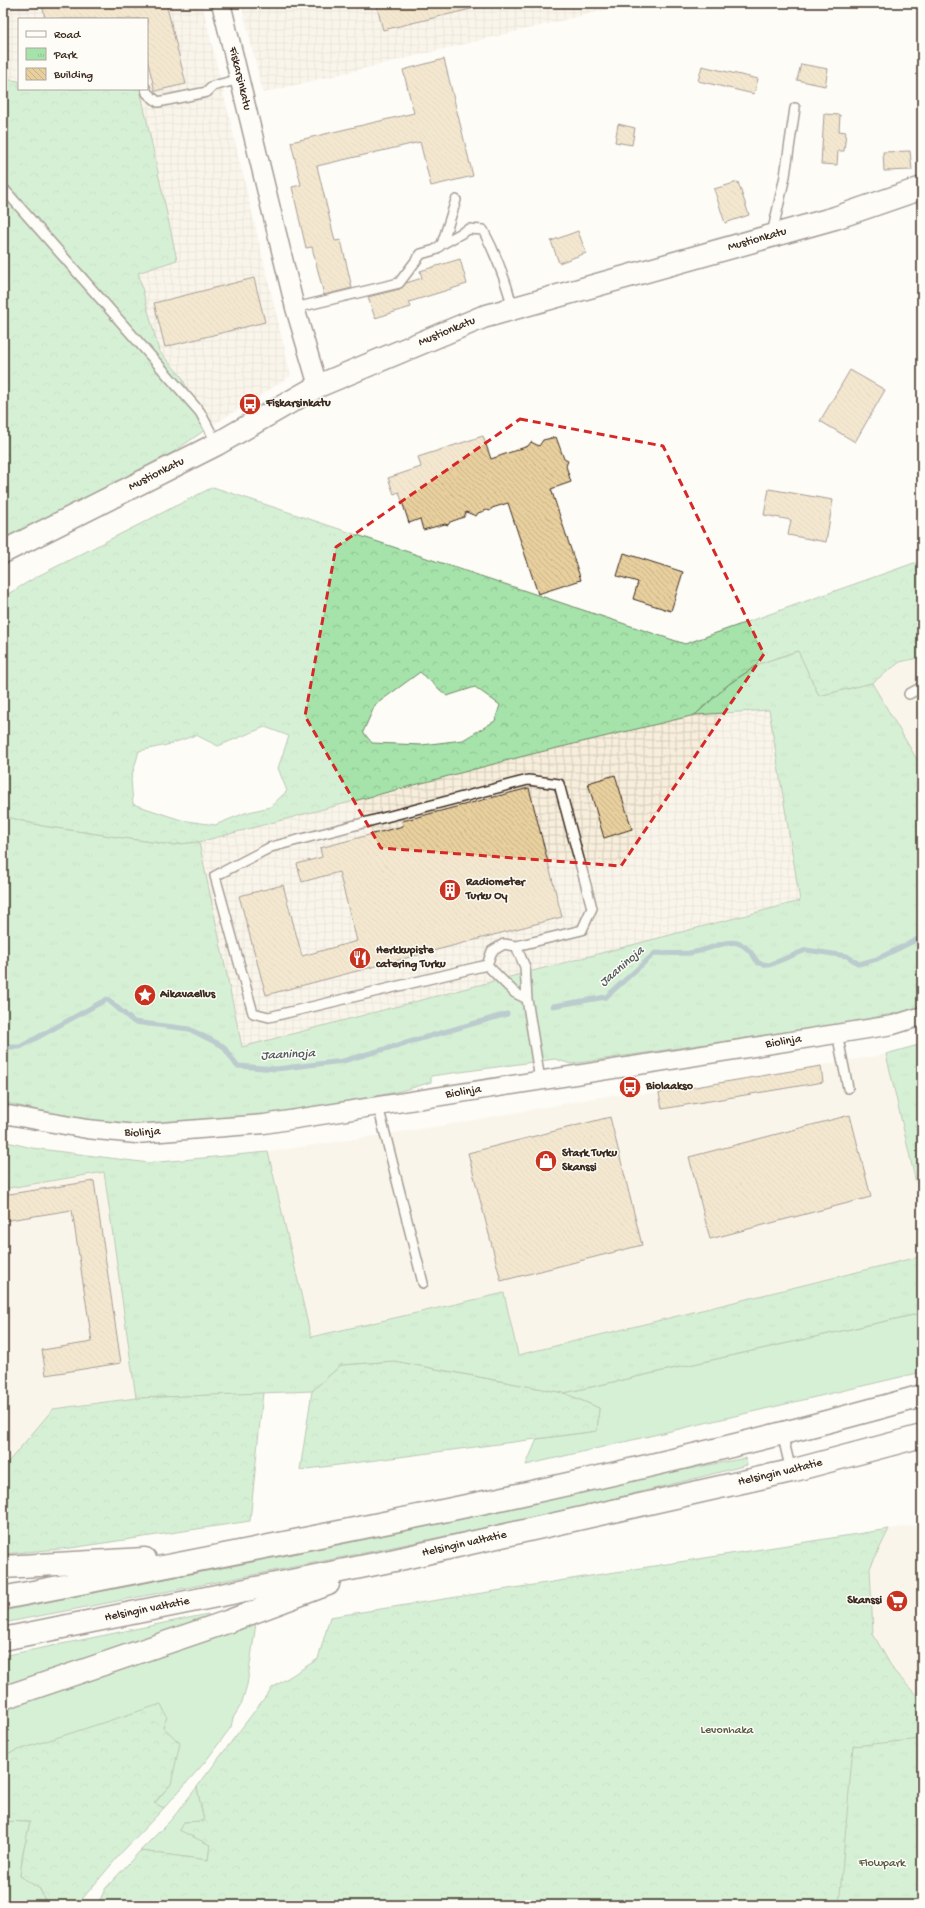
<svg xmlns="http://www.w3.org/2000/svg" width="925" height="1908" viewBox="0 0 925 1908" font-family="'Gochi Hand',sans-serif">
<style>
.built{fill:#f7eedc}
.industrial{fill:url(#industrial-grid)}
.green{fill:#a5e3aa;stroke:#708664}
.forest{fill:url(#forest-crowns);stroke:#708664;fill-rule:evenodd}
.park{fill:url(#park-tufts);stroke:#708664}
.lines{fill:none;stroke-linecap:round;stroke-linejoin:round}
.stream{stroke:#6d929b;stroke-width:5}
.building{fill:url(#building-back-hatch);stroke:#3b2a1e}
.lane-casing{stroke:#3b2a1e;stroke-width:12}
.street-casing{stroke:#3b2a1e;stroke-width:21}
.secondary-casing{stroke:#3b2a1e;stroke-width:25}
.highway-casing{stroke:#3b2a1e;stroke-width:25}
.lane{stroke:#fdfcf7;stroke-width:9}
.street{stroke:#fdfcf7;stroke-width:18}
.secondary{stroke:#fdfcf7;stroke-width:22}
.highway{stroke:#fdfcf7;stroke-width:22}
.marked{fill:none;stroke:#d62828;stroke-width:3;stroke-dasharray:8 5;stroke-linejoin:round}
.labels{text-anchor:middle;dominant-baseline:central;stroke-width:3;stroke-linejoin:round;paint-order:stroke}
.street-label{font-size:12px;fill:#3b2a1e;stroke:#fdfcf7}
.poi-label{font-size:12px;font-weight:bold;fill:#3b2a1e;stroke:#fdfcf7;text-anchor:start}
.park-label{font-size:12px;fill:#565841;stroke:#fdfcf7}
.water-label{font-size:13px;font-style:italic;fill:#545e5d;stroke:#fdfcf7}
</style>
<defs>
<pattern id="industrial-grid" width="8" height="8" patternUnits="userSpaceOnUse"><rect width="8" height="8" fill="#f7eedc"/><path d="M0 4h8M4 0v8" fill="none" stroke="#d5ccbc"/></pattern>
<pattern id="forest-crowns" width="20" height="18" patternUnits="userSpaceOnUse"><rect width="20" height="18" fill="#a5e3aa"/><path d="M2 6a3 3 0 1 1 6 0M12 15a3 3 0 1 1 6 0" fill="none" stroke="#8fc392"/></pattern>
<pattern id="park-tufts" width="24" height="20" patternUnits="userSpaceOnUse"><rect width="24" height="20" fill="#a5e3aa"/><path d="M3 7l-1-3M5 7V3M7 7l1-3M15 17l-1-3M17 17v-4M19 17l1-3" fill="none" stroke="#8fc392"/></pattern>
<pattern id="building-back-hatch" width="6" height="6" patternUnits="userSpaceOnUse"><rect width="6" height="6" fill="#e8cf9e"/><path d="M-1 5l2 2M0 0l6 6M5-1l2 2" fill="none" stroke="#c8b288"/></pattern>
</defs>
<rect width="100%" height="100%" fill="#fdfcf7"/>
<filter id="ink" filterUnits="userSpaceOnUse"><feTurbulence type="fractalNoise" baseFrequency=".025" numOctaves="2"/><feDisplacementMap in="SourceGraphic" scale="8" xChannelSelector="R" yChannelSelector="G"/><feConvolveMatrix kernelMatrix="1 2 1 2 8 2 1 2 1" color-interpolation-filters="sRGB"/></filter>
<g filter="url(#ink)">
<path class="built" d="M922,657V768L872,683L900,662Z
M886,1054L922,1209V1256L518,1355L504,1293L311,1337L268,1152L452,1124L612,1095L659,1093Z
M104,1172L136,1398L53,1409L3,1468V1189Z
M922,1524V1701L894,1671L873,1634L870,1568L889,1529Z"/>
<path class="industrial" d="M3,3H202L291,376L205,430L182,377L159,351L138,273L177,259L140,89H147V19H19V81L3,79Z
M241,3H634L263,93Z
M769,710L801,901L242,1047L199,842L528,755L695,715Z"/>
<path class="green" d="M922,1313V1372L526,1465L537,1439L597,1431L599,1408L564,1393Z
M746,1458L747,1465C503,1530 251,1575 3,1623V1611C151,1581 300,1554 448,1522C547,1501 645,1476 746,1458Z
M208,1614L209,1618L3,1692V1656Z
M256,1623L247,1685L241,1705L233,1718L231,1727L205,1762L164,1808L154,1804L171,1784L3,1755V1711L61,1688Z
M197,1787L204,1821L184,1822L210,1845L208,1860L140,1851L171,1820Z
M3,1821L31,1822L23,1853L20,1876L40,1889L47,1905H3Z"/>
<path class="forest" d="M3,79L19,81V89H140L177,260L138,273L159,351L182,377L205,430L175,451L3,542Z
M213,487L685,644L914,563L922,564V657L900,662L872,683L819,696L797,651L759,664L729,684L695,715L528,755L199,842L171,845L42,826L3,816V597L38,576ZM420,672L447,696L475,687L500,705L495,721L463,740L422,745L372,743L363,732L375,705ZM265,727L289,736L278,768L287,791L270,807L245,813L215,825L181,820L133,804L131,779L139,751L167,745L196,735L218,746Z
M394,1361L564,1393L599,1408L597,1431L300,1470L312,1391L341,1365Z
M263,1392L250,1521L71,1548L3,1554V1468L53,1409L136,1398Z
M889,1529L870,1568L873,1634L894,1671L922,1701V1905H106L100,1900L105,1889L140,1851L208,1860L210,1845L179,1830L184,1822L204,1821L197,1787L272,1688L318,1659L330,1617Z
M161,1704L167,1717L163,1727L180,1743L171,1784L154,1803L164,1808L122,1852L77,1905H47L40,1889L20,1876L23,1853L30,1822L3,1821V1755Z"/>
<path class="park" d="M798,651L819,696L872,683L922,768V1007L908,1011L834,1025L571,1064L555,1059L431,1076V1082C393,1095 354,1100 315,1107C253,1118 189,1130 125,1124C84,1120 43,1112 3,1102V816L42,826L171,845L199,842L242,1047L800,901L769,710L695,715L729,684L759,664Z
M922,1044V1209L886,1054Z
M3,1141L32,1148L149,1163L268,1152L311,1337L504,1293L518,1355L922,1256V1313L564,1393L394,1361L341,1365L312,1391L136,1398L104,1172L3,1189Z
M922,1739V1905H839L853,1746Z"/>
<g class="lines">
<path class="stream" d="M553,1006L606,997L655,953C666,953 678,954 689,953C721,949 737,926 758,963L769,965L806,950L847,956L859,964L877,959L922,937
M3,1047H20L107,999L134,1022L189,1029L223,1046L237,1066L276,1069L343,1061L507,1014"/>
</g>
<path class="building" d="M42,3H166L186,84L155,91L147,59V19H45Z
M376,3H474L475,8L383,30Z
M444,59L473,176L431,186L420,142L317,166L335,241L341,240L352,288L324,295L312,247L306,248L292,187L301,185L291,142L414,113L403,70Z
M801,64L828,69L825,86L797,80Z
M702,66L758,79L754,94L698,81Z
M824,114L840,115L839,131L846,132L844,151H838L837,165L821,164Z
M618,124L635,128L632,145L615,142Z
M910,151L912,170L884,171L883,152Z
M738,182L749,215L725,223L714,189Z
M578,231L586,253L559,263L551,241Z
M460,259L467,284L409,302L411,307L375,318L368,297L400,289L406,283L422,278L420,271Z
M254,278L265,322L165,347L154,303Z
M850,370L885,390L855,442L820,421Z
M483,436L491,459L528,446L531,442L539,446L543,440L556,437L564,459L568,461L566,466L571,482L551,489L581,580L538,594L508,503L492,508L490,511L487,510L478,513L476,516L466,512L464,517L450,522L448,525L445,524L423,530L420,519L409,523L399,492L394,494L388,478L421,467L418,457Z
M769,489L833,500L826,542L788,535L791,520L764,515Z
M624,553L683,572L671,611L633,599L638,582L617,576Z
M615,775L632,829L604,838L588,783Z
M529,788L562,917L266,995L239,896L283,885L302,956L357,941L339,872L302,882L297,864L322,857L320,848L403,826L402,821Z
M821,1066L823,1082L662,1109L659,1093Z
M850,1115L871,1197L710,1239L689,1157Z
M610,1117L642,1245L501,1281L468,1153Z
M94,1181L121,1363L46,1375L42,1350L92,1342L72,1210L3,1221V1195Z"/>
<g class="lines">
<g class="lane-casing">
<path id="lane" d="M146,89L147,93L158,102L207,92L213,86L240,79
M3,188L200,412L217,444
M772,234L785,176L795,108
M442,244L469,229L483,230C497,256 506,281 513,309
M295,308L399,283L421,254L435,250L442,244L456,200
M909,694L922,687
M528,780L559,784L592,908L582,930L516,946L504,944L492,951L487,965L269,1017L253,1013L215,876L271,847Z
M516,946L525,967L527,999L540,1080
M487,965L515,993L527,999
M837,1033L848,1088
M378,1106L423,1283
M782,1433L791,1471"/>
</g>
<g class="street-casing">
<g id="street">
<path id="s1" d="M221,3L295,308L318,386"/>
<path id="s2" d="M3,1114L87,1129L136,1134L264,1124L893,1025L922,1016"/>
</g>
</g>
<g class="secondary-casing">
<g id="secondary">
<path id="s3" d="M3,552L217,444L318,386L483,317L835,218L922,188"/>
</g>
</g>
<g class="highway-casing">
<g id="highway">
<path d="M3,1567L145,1559"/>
<path d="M3,1598C311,1538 620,1481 922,1396"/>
<path id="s4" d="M3,1639L395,1560L791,1471L922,1436"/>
<path d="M3,1698L227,1622L328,1584"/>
</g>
</g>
<use href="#lane" class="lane"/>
<use href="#street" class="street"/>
<use href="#secondary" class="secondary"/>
<use href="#highway" class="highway"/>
</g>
</g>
<path d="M0 0H925V1908H0ZM520,419L663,446L764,654L621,866L381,848L305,716L336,547Z" fill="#fdfcf7" fill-opacity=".55" fill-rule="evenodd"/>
<path class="marked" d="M520,419L663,446L764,654L621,866L381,848L305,716L336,547Z"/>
<defs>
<g id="bus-disc" transform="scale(1.15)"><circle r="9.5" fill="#c8321e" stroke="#fdfcf7"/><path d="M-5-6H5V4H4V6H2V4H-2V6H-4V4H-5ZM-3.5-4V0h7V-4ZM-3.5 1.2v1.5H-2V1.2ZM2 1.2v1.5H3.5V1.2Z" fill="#fff"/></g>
<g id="building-disc" transform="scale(1.15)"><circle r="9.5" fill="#c8321e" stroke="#fdfcf7"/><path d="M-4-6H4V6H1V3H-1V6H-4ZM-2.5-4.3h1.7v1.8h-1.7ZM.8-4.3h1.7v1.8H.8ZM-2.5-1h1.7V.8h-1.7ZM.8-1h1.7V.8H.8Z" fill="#fff"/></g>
<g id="restaurant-disc" transform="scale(1.15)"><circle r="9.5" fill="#c8321e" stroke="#fdfcf7"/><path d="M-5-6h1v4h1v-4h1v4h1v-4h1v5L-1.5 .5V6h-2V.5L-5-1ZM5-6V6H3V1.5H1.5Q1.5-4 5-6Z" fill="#fff"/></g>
<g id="sight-disc" transform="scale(1.15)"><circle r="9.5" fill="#c8321e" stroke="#fdfcf7"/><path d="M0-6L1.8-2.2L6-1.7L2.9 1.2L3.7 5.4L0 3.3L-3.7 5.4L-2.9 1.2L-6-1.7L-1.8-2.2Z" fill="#fff"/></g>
<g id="shop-disc" transform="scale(1.15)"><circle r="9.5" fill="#c8321e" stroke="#fdfcf7"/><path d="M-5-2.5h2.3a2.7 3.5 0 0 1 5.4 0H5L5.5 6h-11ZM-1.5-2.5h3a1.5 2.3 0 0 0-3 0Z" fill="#fff"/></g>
<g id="supermarket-disc" transform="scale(1.15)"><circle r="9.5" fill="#c8321e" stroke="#fdfcf7"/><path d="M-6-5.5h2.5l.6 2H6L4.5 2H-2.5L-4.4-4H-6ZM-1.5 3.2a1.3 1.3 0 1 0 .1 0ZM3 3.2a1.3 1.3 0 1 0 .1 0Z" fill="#fff"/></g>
</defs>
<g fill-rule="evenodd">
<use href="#bus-disc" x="250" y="404"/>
<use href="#building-disc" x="450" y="890"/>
<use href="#restaurant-disc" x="360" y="958"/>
<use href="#sight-disc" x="145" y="995"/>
<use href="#bus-disc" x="630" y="1087"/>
<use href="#shop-disc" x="546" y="1161"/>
<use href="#supermarket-disc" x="897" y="1601"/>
</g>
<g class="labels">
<g class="street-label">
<text stroke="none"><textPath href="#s1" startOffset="78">Fiskarsinkatu</textPath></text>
<text stroke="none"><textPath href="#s3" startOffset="820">Mustionkatu</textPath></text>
<text stroke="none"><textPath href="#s3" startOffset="496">Mustionkatu</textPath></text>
<text stroke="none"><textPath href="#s3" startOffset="172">Mustionkatu</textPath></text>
<text stroke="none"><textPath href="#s2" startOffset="789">Biolinja</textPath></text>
<text stroke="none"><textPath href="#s2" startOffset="465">Biolinja</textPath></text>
<text stroke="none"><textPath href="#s2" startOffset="141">Biolinja</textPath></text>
<text stroke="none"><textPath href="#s4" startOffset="795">Helsingin valtatie</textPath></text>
<text stroke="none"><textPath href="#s4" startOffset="471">Helsingin valtatie</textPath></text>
<text stroke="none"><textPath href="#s4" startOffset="147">Helsingin valtatie</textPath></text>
</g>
<g class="poi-label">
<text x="266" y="404">Fiskarsinkatu</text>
<text x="466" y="883">Radiometer<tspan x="466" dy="14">Turku Oy</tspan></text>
<text x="376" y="951">Herkkupiste<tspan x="376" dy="14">catering Turku</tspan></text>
<text x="160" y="995">Aikavaellus</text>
<text x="646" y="1087">Biolaakso</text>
<text x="562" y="1154">Stark Turku<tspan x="562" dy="14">Skanssi</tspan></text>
<text x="882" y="1601" text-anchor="end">Skanssi</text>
</g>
<g class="park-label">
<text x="727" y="1731">Levonhaka</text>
<text x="882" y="1864">Flowpark</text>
</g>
<g class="water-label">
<text transform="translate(622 967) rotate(-41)">Jaaninoja</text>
<text transform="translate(288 1055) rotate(-3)">Jaaninoja</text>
</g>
</g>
<rect width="925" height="1908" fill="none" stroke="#fdfcf7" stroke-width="16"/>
<rect x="8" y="8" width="909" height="1892" fill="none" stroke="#3b2a1e" stroke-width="1.5" filter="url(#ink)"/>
<rect x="18" y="18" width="130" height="72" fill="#fdfcf7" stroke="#afa8a0"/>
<rect x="26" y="31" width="20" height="6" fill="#fdfcf7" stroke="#afa8a0"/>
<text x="54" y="38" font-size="12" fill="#3b2a1e">Road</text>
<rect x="26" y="48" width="20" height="12" fill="url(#park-tufts)" stroke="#afa8a0"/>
<text x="54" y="58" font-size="12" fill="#3b2a1e">Park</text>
<rect x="26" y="68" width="20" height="12" fill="url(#building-back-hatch)" stroke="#afa8a0"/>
<text x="54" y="78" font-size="12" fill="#3b2a1e">Building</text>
</svg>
